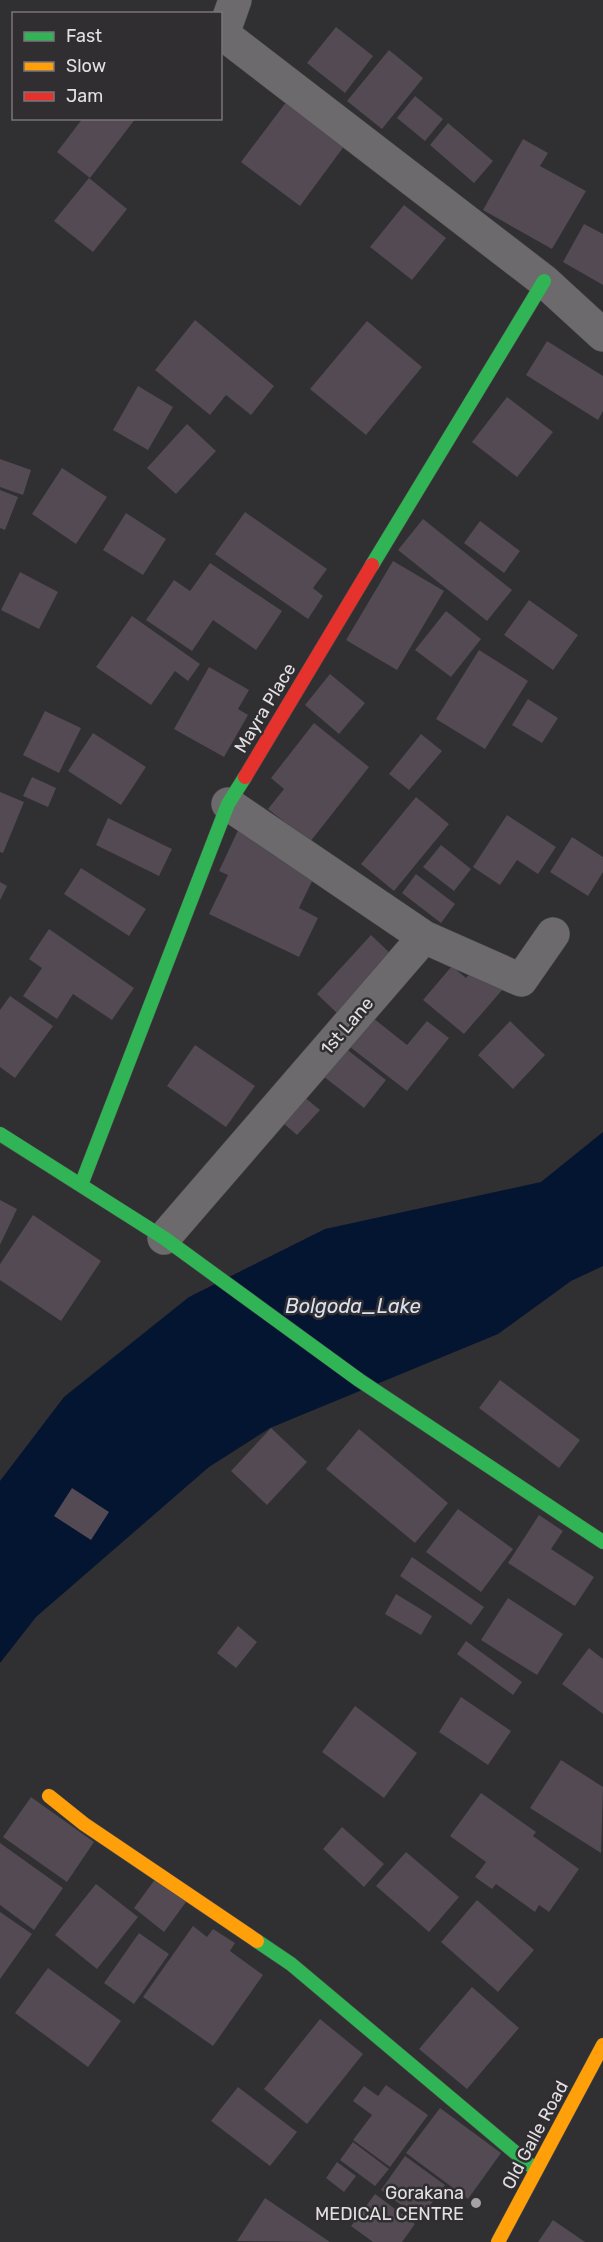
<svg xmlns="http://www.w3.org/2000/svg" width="603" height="2242" viewBox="0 0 603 2242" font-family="Rubik,sans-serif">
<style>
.water{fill:#041531}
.building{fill:#534a54}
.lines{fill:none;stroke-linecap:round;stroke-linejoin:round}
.street-casing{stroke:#4d4c4e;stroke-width:34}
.fast-casing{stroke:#4d4c4e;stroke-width:15}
.slow-casing{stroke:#4d4c4e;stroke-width:15}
.jam-casing{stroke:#4d4c4e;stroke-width:15}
.street{stroke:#6c6a6c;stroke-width:33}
.fast{stroke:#30b455;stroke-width:14}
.slow{stroke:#ff9f0a;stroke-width:14}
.jam{stroke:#e5322d;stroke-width:14}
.poi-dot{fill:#a4a2a4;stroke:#312e32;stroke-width:2}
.labels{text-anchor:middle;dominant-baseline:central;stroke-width:5;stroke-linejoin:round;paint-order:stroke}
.street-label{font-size:18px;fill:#e2e0e2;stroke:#312e32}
.poi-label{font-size:18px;fill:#e2e0e2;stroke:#312e32;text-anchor:end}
.water-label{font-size:20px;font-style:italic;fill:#d8e3f2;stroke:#312e32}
</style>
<rect width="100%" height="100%" fill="#302f31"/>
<path class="water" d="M603,1132V1266L571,1281L498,1334L270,1428L209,1467L36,1617L0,1663V1481L64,1397L189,1297L325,1229L541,1182Z"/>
<path class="building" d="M336,27L373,56L345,93L307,63Z
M389,50L423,78L382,129L347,101Z
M415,96L443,119L425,141L397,118Z
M287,101L345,145L300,206L241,162Z
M83,118H136L90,178L57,152Z
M448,123L493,161L474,183L430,145Z
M523,139L548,153L540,166L586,191L552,249L483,210Z
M89,178L127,209L93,252L54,221Z
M404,205L446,238L412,280L370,247Z
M584,224L603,234V285L563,262Z
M195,320L274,386L251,415L226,395L210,415L155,370Z
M367,321L422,367L366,435L310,389Z
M547,341L603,376V411L598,420L526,375Z
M138,386L173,407L148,450L113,430Z
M507,397L553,432L517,477L472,442Z
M187,424L216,451L176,494L147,468Z
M0,459L31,470L23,495L0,487Z
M62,468L107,497L76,544L32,514Z
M0,490L18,497L5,530L0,528Z
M245,512L327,569L313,588L323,596L308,619L215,554Z
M126,513L166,539L143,575L103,550Z
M423,519L512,590L487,621L398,550Z
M480,521L520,551L504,573L464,543Z
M393,561L444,591L397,670L346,640Z
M210,563L282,611L256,650L213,620L192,651L146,620L174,580L190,591Z
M20,572L58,592L39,629L1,610Z
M529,600L578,635L553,670L504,635Z
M446,611L481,639L451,677L415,650Z
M132,616L200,664L188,681L175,671L151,705L96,667Z
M479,650L528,681L485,749L436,719Z
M209,667L249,690L238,709L248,715L224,757L174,729Z
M330,674L365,703L339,734L305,705Z
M528,699L558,718L542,743L512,725Z
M45,711L81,728L59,773L23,755Z
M314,723L369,767L310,842L268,809L284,789L271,778Z
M93,733L146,767L121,805L68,771Z
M421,734L442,751L409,790L389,774Z
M32,777L56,788L48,807L23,796Z
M0,792L24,802L3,853L0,852Z
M416,797L449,824L394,891L361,864Z
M507,815L556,847L538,874L517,860L500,885L473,867Z
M108,818L172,849L159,876L96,845Z
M240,826L318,869L299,908L318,918L299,957L209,914L228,875L219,871Z
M572,837L603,857V872L588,896L550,872Z
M441,845L471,869L454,891L423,867Z
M81,868L146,909L129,936L64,894Z
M416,874L455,904L441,923L402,893Z
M0,882L7,886L0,900Z
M49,929L134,988L112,1020L73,994L57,1019L23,996L42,968L29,959Z
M371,935L392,955L338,1014L317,994Z
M452,966L466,978L476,966L503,989L464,1034L423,1000Z
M10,996L53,1026L15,1078L0,1067V1010Z
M373,1018L407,1045L427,1021L449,1038L407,1091L350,1047Z
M510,1021L545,1055L513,1089L478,1055Z
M195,1045L255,1086L226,1127L167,1086Z
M345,1048L386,1080L364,1108L323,1076Z
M298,1092L320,1110L297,1135L276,1117Z
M0,1200L17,1209L0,1245Z
M33,1215L101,1261L61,1321L0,1280V1264Z
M500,1380L580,1440L559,1468L479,1408Z
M271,1428L307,1462L267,1505L231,1471Z
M359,1429L448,1503L415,1543L326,1469Z
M72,1488L109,1512L91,1540L54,1516Z
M458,1509L513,1549L481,1592L426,1552Z
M539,1515L563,1531L551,1549L594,1577L575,1606L508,1563Z
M412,1557L484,1607L471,1625L400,1576Z
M396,1594L432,1616L421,1635L385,1614Z
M508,1598L563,1634L537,1675L481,1640Z
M238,1626L257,1642L236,1668L217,1653Z
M466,1641L522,1682L513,1695L457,1654Z
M589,1648L603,1659V1714L562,1684Z
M461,1697L511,1731L488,1765L439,1732Z
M355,1706L417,1753L384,1798L322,1752Z
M561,1760L603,1787L601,1853L530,1808Z
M481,1793L536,1832L533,1836L579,1869L549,1912L539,1905L535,1912L496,1884L492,1889L475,1877L486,1862L450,1836Z
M31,1797L94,1842L67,1882L3,1837Z
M342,1827L384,1864L364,1887L323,1849Z
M0,1843L63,1888L34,1930L0,1905Z
M406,1852L459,1897L429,1932L376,1886Z
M156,1878L186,1902L164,1932L134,1908Z
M96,1884L138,1917L97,1969L55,1935Z
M477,1900L534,1950L498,1992L441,1942Z
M0,1912L32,1934L0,1979Z
M193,1926L207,1937L213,1929L235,1943L230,1951L263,1975L213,2046L143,1997Z
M139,1933L169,1954L134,2004L104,1983Z
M48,1968L121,2021L88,2067L15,2013Z
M472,1987L519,2028L467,2089L419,2049Z
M320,2019L363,2054L307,2124L264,2089Z
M386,2085L428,2115L390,2167L353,2140L372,2115L353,2101L364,2086L378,2096Z
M238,2087L297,2132L270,2166L211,2121Z
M440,2108L501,2153L468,2199L406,2153Z
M353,2142L389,2169L375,2186L340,2160Z
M405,2156L445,2185L420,2219L381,2190Z
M337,2162L356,2176L344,2192L326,2178Z
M375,2194L415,2224L402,2242H373L351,2226Z
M265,2198L330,2242L237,2241Z
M553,2220L585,2242H538Z"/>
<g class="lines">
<g class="street-casing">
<path id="street" d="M235,0L223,34L544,281L603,335
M228,804L424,937
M164,1238L424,937L521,980L553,934"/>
</g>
<g class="fast-casing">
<path id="fast" d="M372,565L544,281
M0,1134L164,1238L359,1380L603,1542
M81,1185L228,804L245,777
M257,1941L291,1964L536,2170"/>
</g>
<g class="slow-casing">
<path id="slow" d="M49,1796L84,1824L257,1941
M498,2242L603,2045"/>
</g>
<g class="jam-casing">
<path id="jam" d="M245,777L372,565"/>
</g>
<use href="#street" class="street"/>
<use href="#fast" class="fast"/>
<use href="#slow" class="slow"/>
<use href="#jam" class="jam"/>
</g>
<circle class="poi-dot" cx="476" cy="2203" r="6"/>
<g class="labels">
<g class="street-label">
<text transform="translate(265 708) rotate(-59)">Mayra Place</text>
<text transform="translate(347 1026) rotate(-49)">1st Lane</text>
<text transform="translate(535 2135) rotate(-62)">Old Galle Road</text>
</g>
<g class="poi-label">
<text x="464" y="2193">Gorakana<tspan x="464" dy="21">MEDICAL CENTRE</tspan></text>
</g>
<g class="water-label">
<text x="353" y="1306">Bolgoda_Lake</text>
</g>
</g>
<rect x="12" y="12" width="210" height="108" fill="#312e32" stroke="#787578" stroke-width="1.5"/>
<rect x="24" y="32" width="30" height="9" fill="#30b455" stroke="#787578" stroke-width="1.5"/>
<text x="66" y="42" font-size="18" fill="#e2e0e2">Fast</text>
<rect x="24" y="62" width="30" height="9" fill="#ff9f0a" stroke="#787578" stroke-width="1.5"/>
<text x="66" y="72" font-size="18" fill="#e2e0e2">Slow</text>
<rect x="24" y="92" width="30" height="9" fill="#e5322d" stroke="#787578" stroke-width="1.5"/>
<text x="66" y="102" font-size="18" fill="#e2e0e2">Jam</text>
</svg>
